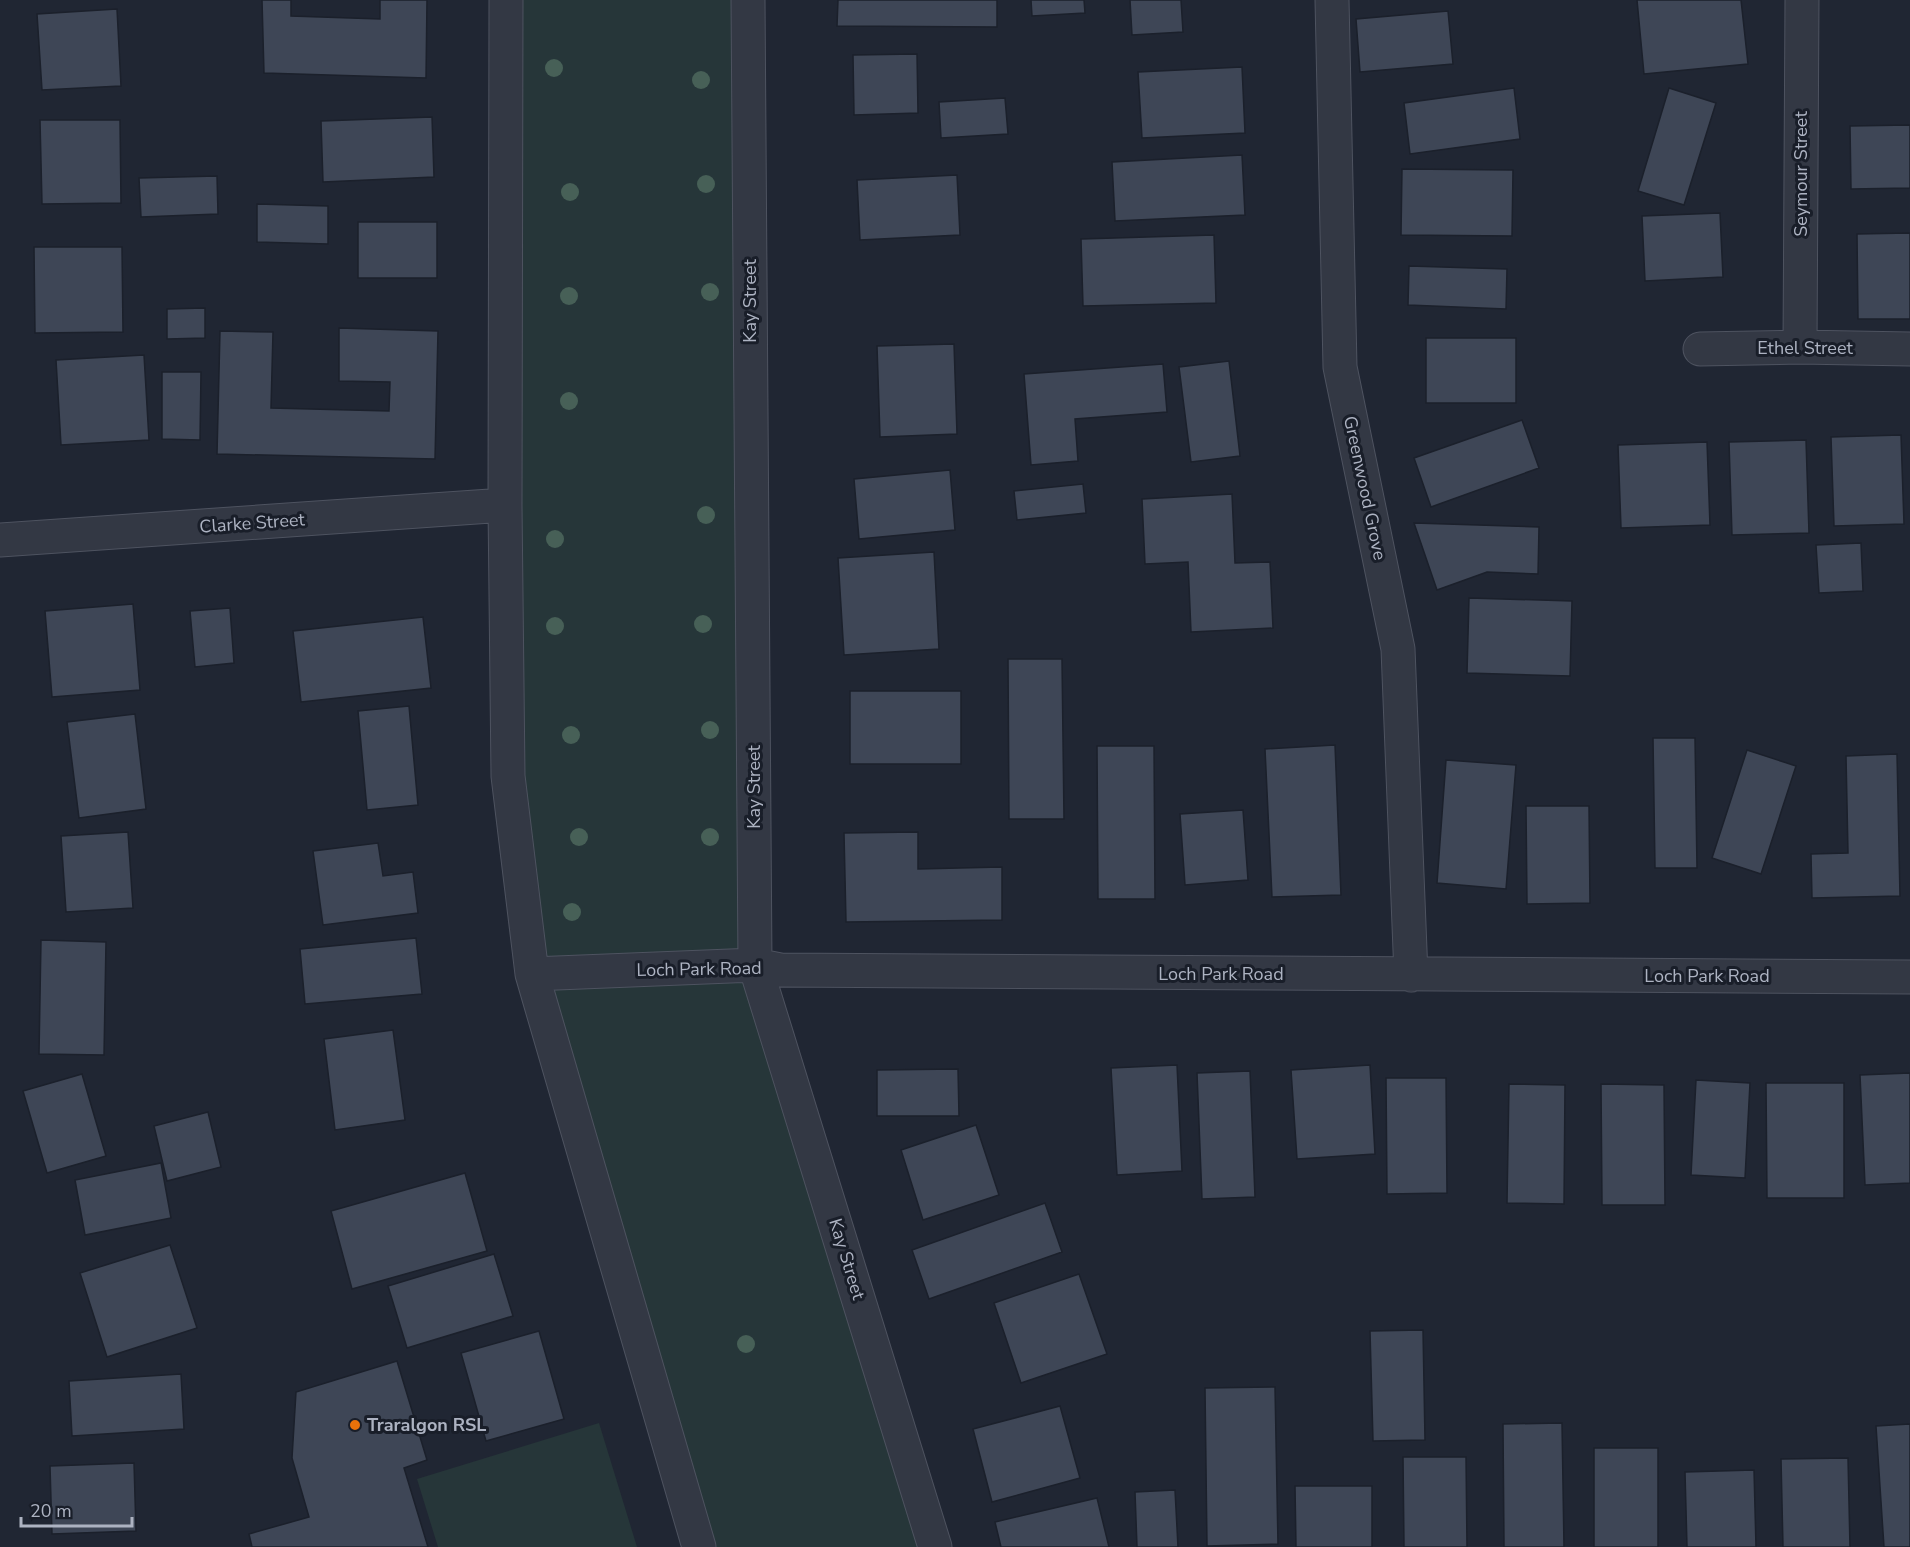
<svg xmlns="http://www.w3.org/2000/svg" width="1910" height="1547" viewBox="0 0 1910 1547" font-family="'Nunito Sans',sans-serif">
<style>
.green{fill:#263639}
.building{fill:#3e4656;stroke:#1b202b;stroke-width:1.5}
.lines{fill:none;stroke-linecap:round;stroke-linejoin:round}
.minor-casing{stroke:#4e5360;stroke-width:35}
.minor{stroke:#333844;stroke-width:33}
.tree{fill:#476057}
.food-dot{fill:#e8710a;stroke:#191e29;stroke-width:2}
.labels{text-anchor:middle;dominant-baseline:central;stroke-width:6;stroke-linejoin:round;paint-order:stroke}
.street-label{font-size:18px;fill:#adb3c2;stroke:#191e29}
.poi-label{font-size:18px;font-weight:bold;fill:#adb3c2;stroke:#191e29;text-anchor:start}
</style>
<rect width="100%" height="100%" fill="#202633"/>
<path class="green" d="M506,0H748L755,965L935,1547H712L532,974L505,505Z
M599,1423L637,1547H438L417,1479Z"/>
<path class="building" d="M262,0H291V16L380,19V0H427L426,78L264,73Z
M838,0H997V27L837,26Z
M1031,0H1084L1085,13L1032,16Z
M1130,0H1181L1183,32L1132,35Z
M1637,0H1741L1748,64L1644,74Z
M117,9L121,86L42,90L37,14Z
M1448,11L1453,64L1360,72L1356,19Z
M917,54L918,113L854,115L853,55Z
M1242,67L1245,133L1142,138L1138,72Z
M1514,88L1520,139L1410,154L1404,103Z
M1669,88L1716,103L1684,205L1638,191Z
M1005,98L1008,134L941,138L939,102Z
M432,117L434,177L323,182L321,121Z
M40,120H120L121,203L42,204Z
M1910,125V188L1851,189L1850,126Z
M1242,155L1245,215L1115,221L1112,162Z
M1402,169L1513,170L1512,236L1401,235Z
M957,175L960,235L860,240L857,180Z
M217,176L218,214L141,217L139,178Z
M257,204L328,206V244L257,242Z
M1720,213L1723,277L1645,281L1642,216Z
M358,222H437V278H358Z
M1910,233V319H1858L1857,234Z
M1214,235L1216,303L1083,306L1081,239Z
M34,247H122L123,332L35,333Z
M1409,266L1507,269L1506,309L1408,305Z
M205,308V338L167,339V309Z
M339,328L438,331L435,459L217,454L220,331L273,332L271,408L389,411L390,382L339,381Z
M1426,338H1516V403H1426Z
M954,344L957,434L880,437L877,346Z
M144,355L149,440L61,445L56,360Z
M1229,361L1240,456L1191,462L1179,367Z
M1163,364L1167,412L1075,419L1078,461L1031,465L1024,374Z
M162,372H201L200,440L162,439Z
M1522,420L1539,468L1431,507L1414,458Z
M1901,435L1904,524L1834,526L1831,437Z
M1806,440L1809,533L1732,535L1729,442Z
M1707,442L1710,525L1621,528L1618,445Z
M950,470L955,530L859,539L854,479Z
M1083,484L1086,513L1017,520L1014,491Z
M1232,494L1235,563L1270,562L1273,628L1191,632L1188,562L1145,564L1142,499Z
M1414,523L1539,527L1538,574L1487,572L1437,590Z
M1861,543L1863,591L1819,593L1816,545Z
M934,552L939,649L844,655L838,558Z
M1469,598L1572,601L1570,676L1467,673Z
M133,604L140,690L52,697L45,611Z
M230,608L234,663L195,667L190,611Z
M423,617L431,688L301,702L293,631Z
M1008,659H1062L1064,819H1009Z
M850,691H961V764H850Z
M409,706L418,805L367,810L358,711Z
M135,714L146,809L79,818L67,722Z
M1653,738H1695L1697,868H1655Z
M1335,745L1341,895L1272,897L1265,749Z
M1097,746H1154L1155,899H1098Z
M1747,750L1796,766L1761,874L1712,858Z
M1897,754L1900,896L1812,898L1811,854L1848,853L1846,756Z
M1446,760L1516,765L1506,889L1437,883Z
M1526,806H1589L1590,903L1527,904Z
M1243,810L1248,880L1185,885L1180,814Z
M128,832L133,908L66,912L61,836Z
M918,832V869L1002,867V920L846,922L844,833Z
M378,843L383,876L413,872L418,913L323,925L313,851Z
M416,938L422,994L305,1004L300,949Z
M41,940L106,942L104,1055L39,1054Z
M393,1030L405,1120L335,1130L324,1039Z
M1177,1065L1182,1171L1117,1175L1111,1068Z
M1370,1065L1375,1154L1297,1159L1291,1070Z
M958,1069L959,1116H877V1070Z
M1250,1071L1255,1197L1202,1199L1197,1073Z
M1910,1073V1183L1865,1185L1860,1075Z
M82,1074L106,1156L47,1173L23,1091Z
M1386,1078H1446L1447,1193L1387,1194Z
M1696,1080L1750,1083L1745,1178L1691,1175Z
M1766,1083H1844V1198H1767Z
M1509,1084L1565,1085L1564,1204L1507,1203Z
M1601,1084L1664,1085L1665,1205H1602Z
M208,1112L221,1167L167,1181L154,1126Z
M976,1125L999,1195L923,1220L901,1150Z
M161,1163L171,1218L85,1235L75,1180Z
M465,1173L487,1251L352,1289L331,1211Z
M1045,1203L1062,1252L929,1299L912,1250Z
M170,1245L197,1328L107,1357L80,1273Z
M494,1254L513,1316L407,1348L388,1286Z
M1079,1274L1107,1354L1021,1383L994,1303Z
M1423,1330L1425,1440L1373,1441L1370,1331Z
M539,1331L564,1419L486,1441L461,1353Z
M397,1361L427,1460L404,1468L428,1547H252L249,1534L309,1517L292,1458L296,1392Z
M181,1374L184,1429L72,1436L69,1381Z
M1275,1387L1278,1544L1207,1546L1205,1388Z
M1060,1406L1080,1478L992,1502L973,1429Z
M1562,1423L1564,1547H1504L1503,1424Z
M1910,1424V1547H1884L1876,1426Z
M1594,1448H1658V1547H1594Z
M1403,1457H1466L1467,1547H1404Z
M1848,1458L1850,1547H1783L1781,1459Z
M134,1463L136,1531L52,1534L50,1466Z
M1754,1470L1756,1547H1687L1685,1472Z
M1295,1486H1372V1547H1296Z
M1175,1490L1178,1547H1137L1135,1492Z
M1097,1498L1109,1547H1001L995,1522Z"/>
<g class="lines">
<g class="minor-casing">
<path id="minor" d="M506,0L505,505L508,776L532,974L699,1547
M748,0L755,965L935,1547
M1332,0L1340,367L1398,649L1411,975
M1800,347L1802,0
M1700,349L1800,347L1910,349
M0,540L505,505
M532,974L755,965L780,970L1910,977"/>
</g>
<use href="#minor" class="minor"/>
</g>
<g class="tree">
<circle cx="554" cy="68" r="9"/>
<circle cx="701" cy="80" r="9"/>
<circle cx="706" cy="184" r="9"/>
<circle cx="570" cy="192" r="9"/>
<circle cx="710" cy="292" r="9"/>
<circle cx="569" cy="296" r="9"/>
<circle cx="569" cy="401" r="9"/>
<circle cx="706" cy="515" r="9"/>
<circle cx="555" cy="539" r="9"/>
<circle cx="703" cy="624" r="9"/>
<circle cx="555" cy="626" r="9"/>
<circle cx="710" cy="730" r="9"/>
<circle cx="571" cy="735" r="9"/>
<circle cx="579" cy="837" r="9"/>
<circle cx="710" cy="837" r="9"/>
<circle cx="572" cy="912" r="9"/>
<circle cx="746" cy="1344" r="9"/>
</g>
<circle class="food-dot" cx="355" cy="1425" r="6"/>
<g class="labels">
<g class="street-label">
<text transform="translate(1801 174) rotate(-90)">Seymour Street</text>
<text transform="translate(750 301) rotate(-90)">Kay Street</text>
<text x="1805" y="348">Ethel Street</text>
<text transform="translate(1365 488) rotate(78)">Greenwood Grove</text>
<text transform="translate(252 523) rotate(-4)">Clarke Street</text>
<text transform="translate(754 787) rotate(-90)">Kay Street</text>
<text transform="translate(699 969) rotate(-1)">Loch Park Road</text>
<text x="1221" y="974">Loch Park Road</text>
<text x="1707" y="976">Loch Park Road</text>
<text transform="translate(847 1259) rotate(73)">Kay Street</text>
</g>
<g class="poi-label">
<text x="367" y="1425">Traralgon RSL</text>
</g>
</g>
<path d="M21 1517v9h111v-9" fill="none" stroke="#adb3c2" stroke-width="3"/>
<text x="30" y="1517" font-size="18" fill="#adb3c2" stroke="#191e29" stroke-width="4.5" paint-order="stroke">20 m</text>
</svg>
